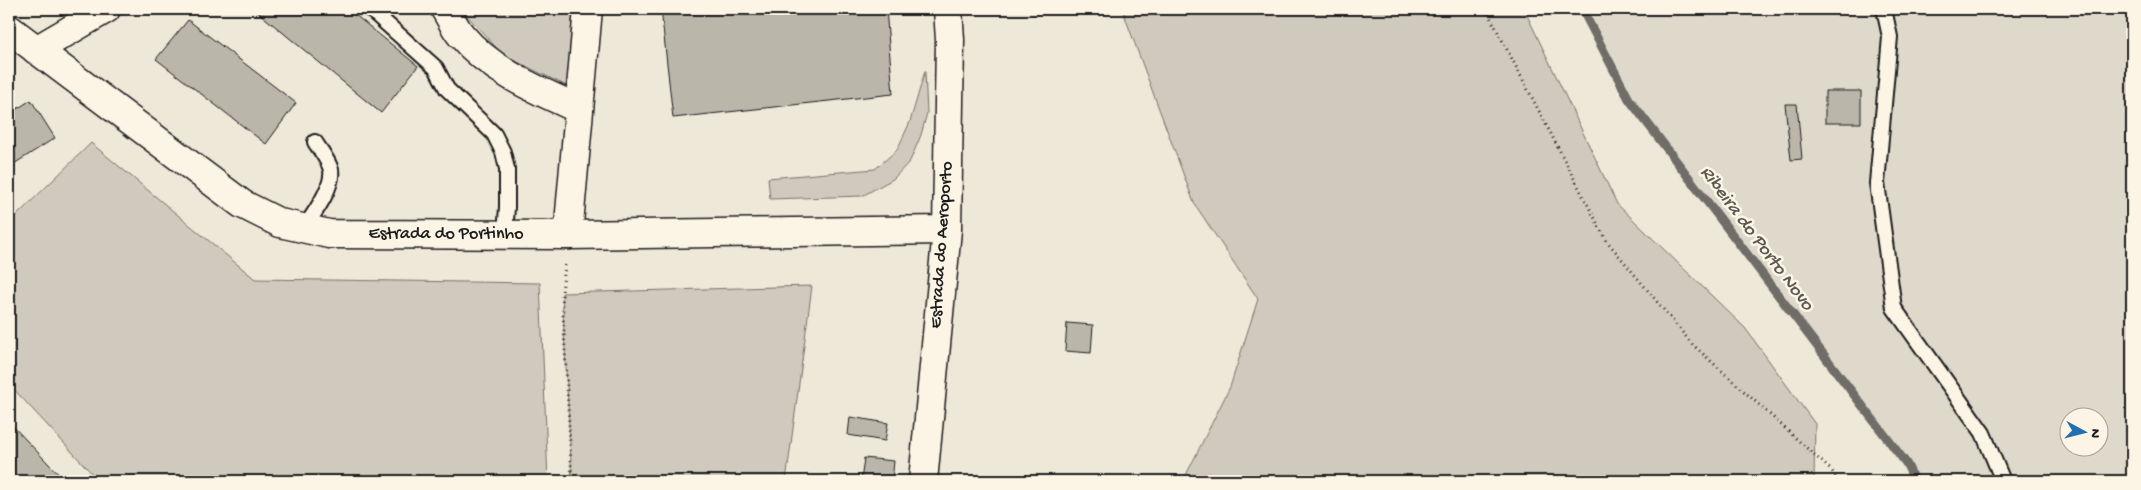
<svg xmlns="http://www.w3.org/2000/svg" width="2141" height="490" viewBox="0 0 2141 490" font-family="'Gochi Hand',sans-serif">
<style>
.built{fill:#ded9cb;fill-rule:evenodd}
.green{fill:#cfcabd;stroke:#76736c}
.lines{fill:none;stroke-linecap:round;stroke-linejoin:round}
.stream{stroke:#6f6c67;stroke-width:9}
.building{fill:#bab6aa;stroke:#1c1c1c}
.lane-casing{stroke:#1c1c1c;stroke-width:18}
.street-casing{stroke:#1c1c1c;stroke-width:31}
.secondary-casing{stroke:#1c1c1c;stroke-width:31}
.path{stroke:#1c1c1c;stroke-width:3;stroke-dasharray:1 4;stroke-linecap:butt}
.lane{stroke:#fcf5e5;stroke-width:14}
.street{stroke:#fcf5e5;stroke-width:28}
.secondary{stroke:#fcf5e5;stroke-width:28}
.labels{text-anchor:middle;dominant-baseline:central;stroke-width:5;stroke-linejoin:round;paint-order:stroke}
.street-label{font-size:18px;fill:#1c1c1c;stroke:#fcf5e5}
.water-label{font-size:19px;font-style:italic;fill:#5b5854;stroke:#fcf5e5}
</style>
<rect width="100%" height="100%" fill="#eee8d9"/>
<filter id="ink" filterUnits="userSpaceOnUse"><feTurbulence type="fractalNoise" baseFrequency=".02" numOctaves="2"/><feDisplacementMap in="SourceGraphic" scale="10" xChannelSelector="R" yChannelSelector="G"/><feConvolveMatrix kernelMatrix="1 2 1 2 8 2 1 2 1" color-interpolation-filters="sRGB"/></filter>
<g filter="url(#ink)">
<path class="built" d="M1582,9H2132V481H1915L1906,463L1629,99ZM2068,418H2098V448H2068Z"/>
<path class="green" d="M461,9H573L569,66L571,88L503,55Z
M1122,9H1524L1617,204L1745,328L1815,424L1814,481H1183L1230,387L1258,299L1194,203Z
M925,71L927,113L921,135L910,161L893,179L862,196L770,199L768,178L875,169L897,150L910,122Z
M91,143L255,279L540,283L548,481H99L9,384V223Z
M812,286L786,481H572L562,293Z"/>
<g class="lines">
<path class="stream" d="M1582,9L1629,99L1906,463L1915,481"/>
</g>
<path class="building" d="M254,9H348L418,66L381,113Z
M661,9H886L893,94L673,118Z
M188,20L296,103L266,144L156,59Z
M1825,91H1861V123H1825Z
M31,100L55,138L9,167V114Z
M1785,104H1797L1802,159L1791,160Z
M1067,323L1093,325L1091,353L1065,351Z
M850,417L888,423L885,441L848,435Z
M9,422L65,481H9Z
M864,458L894,461L892,481H861Z"/>
<g class="lines">
<g class="lane-casing">
<path id="lane" d="M370,9L436,68L447,89L494,134L503,152L507,169V207L505,234
M1884,9L1890,37L1877,183L1894,308L1983,433L2003,481
M304,228C313,215 334,187 331,170C329,161 320,150 315,142"/>
</g>
<g class="street-casing">
<path id="street" d="M445,9C450,17 455,28 461,35C492,72 537,90 579,109
M36,50L106,9
M568,235L588,9"/>
</g>
<g class="secondary-casing">
<path id="secondary" d="M9,29L242,204L280,223L329,234L568,235L947,230
M923,481L947,230L950,40L948,9"/>
</g>
<path class="path" d="M1486,9L1606,240L1692,344L1832,471L1838,481
M565,265L562,293L572,481"/>
<use href="#lane" class="lane"/>
<use href="#street" class="street"/>
<use href="#secondary" class="secondary"/>
</g>
</g>
<g class="labels">
<g class="street-label">
<text x="446" y="234">Estrada do Portinho</text>
<text transform="translate(942 245) rotate(-86)">Estrada do Aeroporto</text>
</g>
<g class="water-label">
<text transform="translate(1756 239) rotate(53)">Ribeira do Porto Novo</text>
</g>
</g>
<rect width="2141" height="490" fill="none" stroke="#fcf5e5" stroke-width="30"/>
<rect x="15" y="15" width="2111" height="460" fill="none" stroke="#1c1c1c" stroke-width="2" filter="url(#ink)"/>
<g transform="translate(2084 432) rotate(97)"><circle r="24" fill="#fcf5e5" stroke="#a29e95"/>
<path d="M0-4L9 19L0 12L-9 19Z" fill="#1f6fb2"/>
<text y="-8" font-size="14" font-weight="bold" text-anchor="middle" fill="#1c1c1c">N</text>
</g>
</svg>
